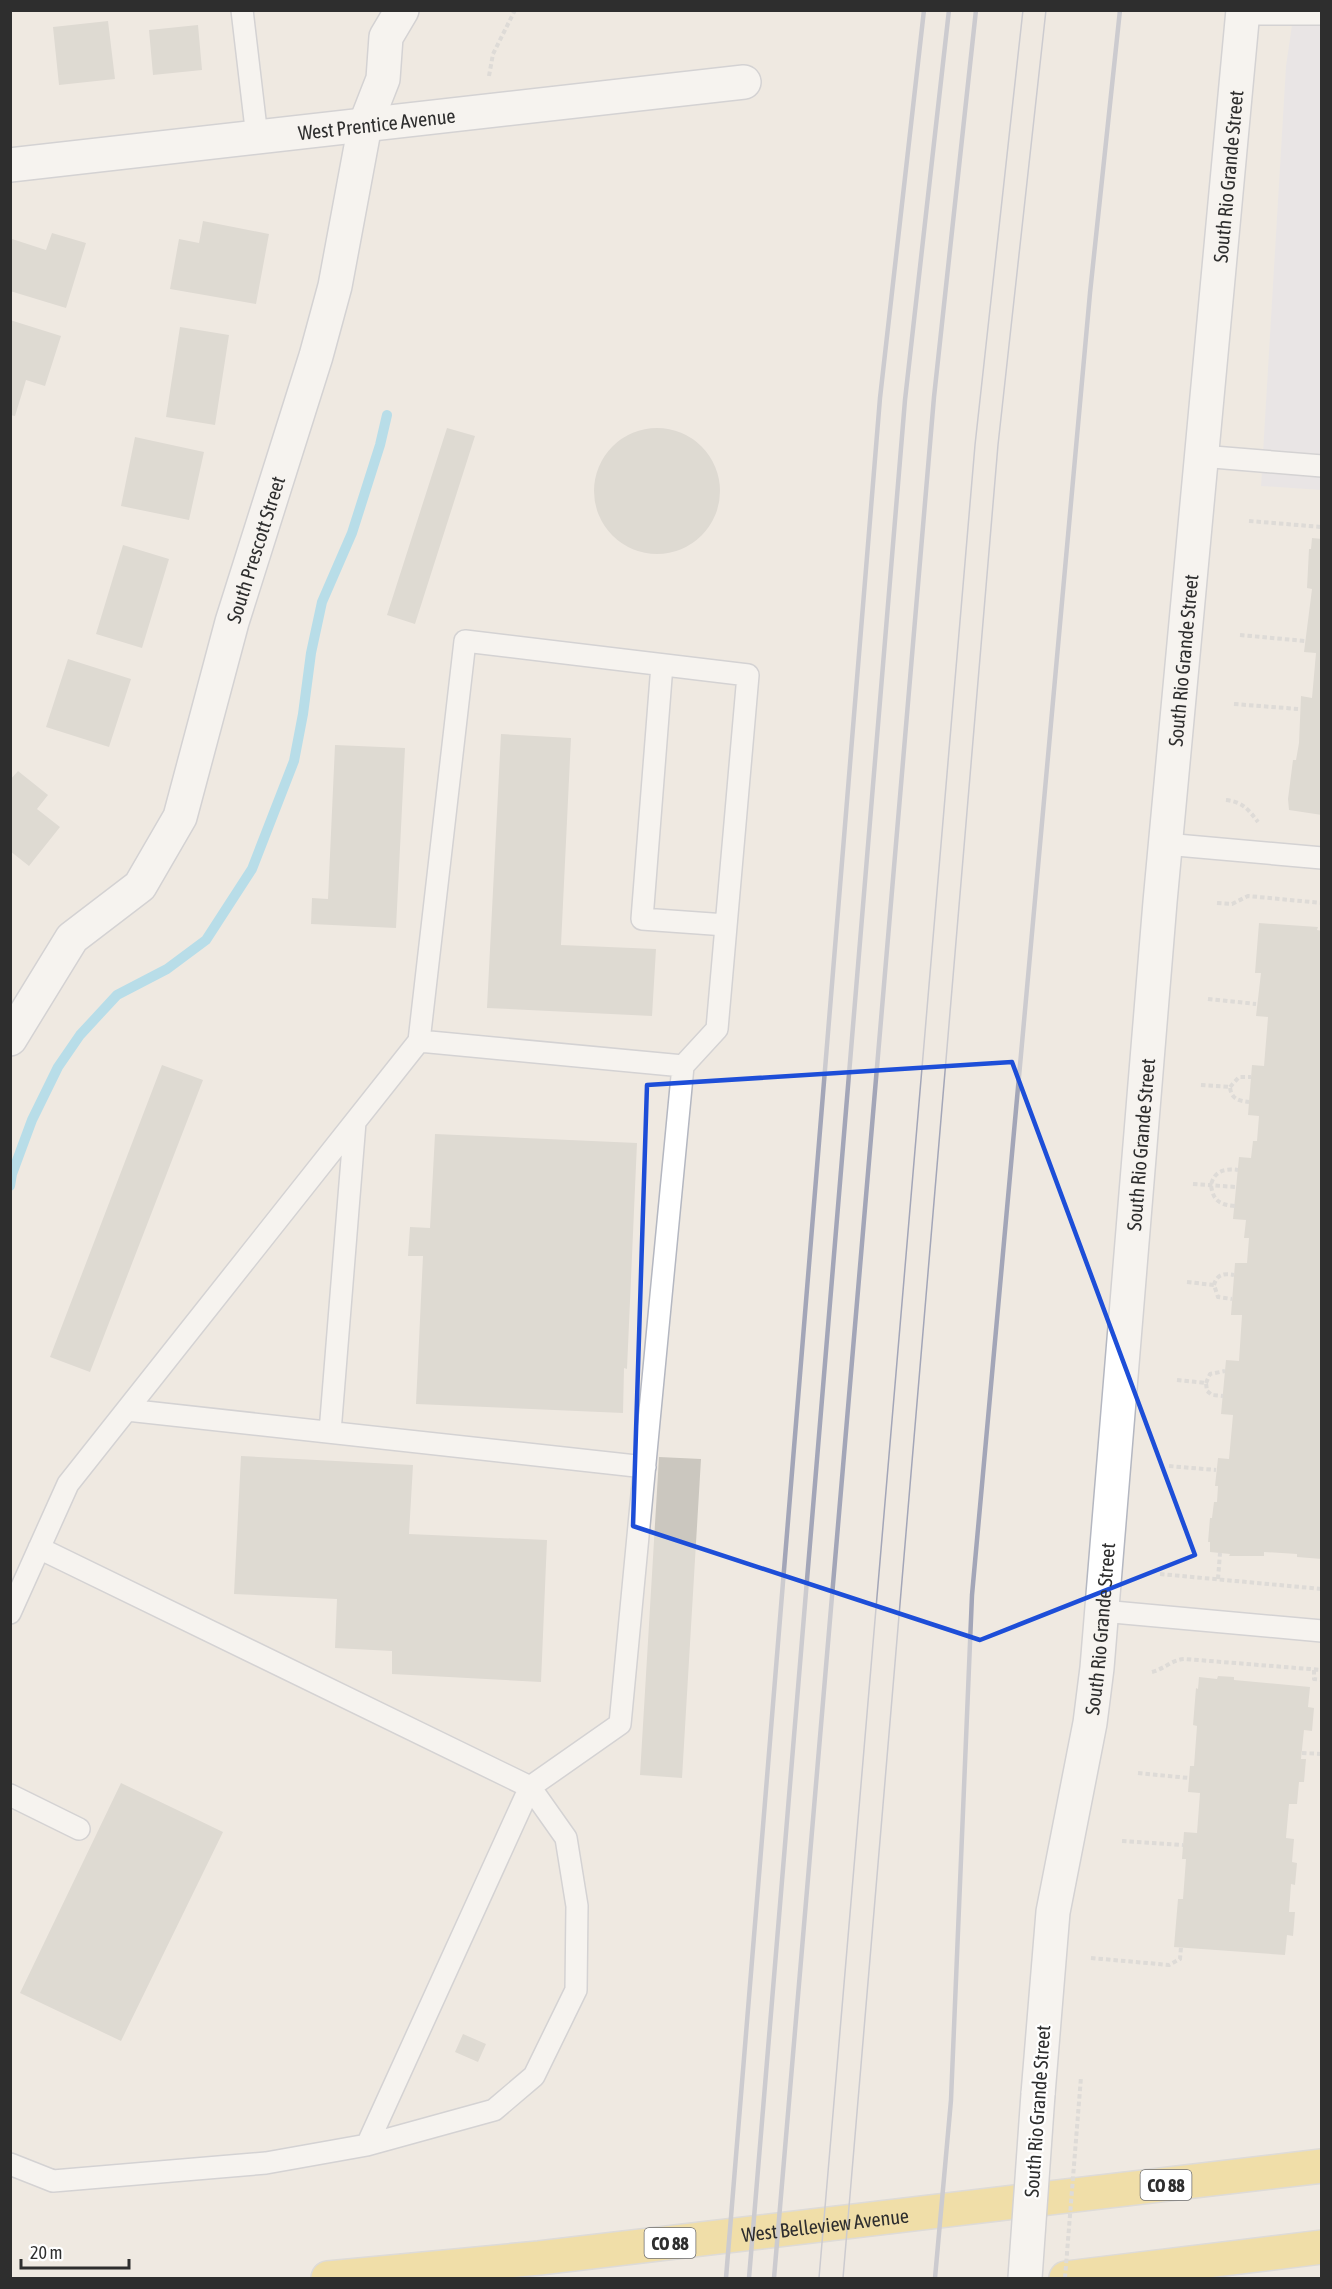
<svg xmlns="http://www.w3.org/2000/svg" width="1332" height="2289" viewBox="0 0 1332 2289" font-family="'Asap Condensed',sans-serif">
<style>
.industrial{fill:#e3e1e8}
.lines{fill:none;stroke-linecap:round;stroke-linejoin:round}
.stream{stroke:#75cff0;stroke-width:10}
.building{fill:#cbc7bf}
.lane-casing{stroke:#b4b7c1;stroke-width:24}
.street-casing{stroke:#b4b7c1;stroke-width:36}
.primary-casing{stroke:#c9c9c9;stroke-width:36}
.path{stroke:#c9c9c9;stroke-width:4;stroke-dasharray:4.5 3;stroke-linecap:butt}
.lane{stroke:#fff;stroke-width:21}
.street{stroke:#fff;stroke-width:33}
.primary{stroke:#f2d163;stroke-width:33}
.tram{stroke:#a3a6b8;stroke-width:1.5}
.rail{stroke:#a3a6b8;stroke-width:4.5}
.street-bridge-casing{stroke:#b4b7c1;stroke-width:36;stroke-linecap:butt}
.path-bridge{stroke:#c9c9c9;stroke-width:4;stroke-dasharray:4.5 3;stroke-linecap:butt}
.street-bridge{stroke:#fff;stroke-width:33}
.marked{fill:none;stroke:#1d4ed8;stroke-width:4.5;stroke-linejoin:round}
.labels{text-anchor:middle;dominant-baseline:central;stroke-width:4.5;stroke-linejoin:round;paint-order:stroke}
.shield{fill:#fff;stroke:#6d6d6d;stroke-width:1.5}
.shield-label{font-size:18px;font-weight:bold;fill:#2e2e2e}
.street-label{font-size:20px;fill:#2e2e2e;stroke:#fff}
</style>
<rect width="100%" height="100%" fill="#efe9e1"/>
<path class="industrial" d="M1294,11H1321V490L1261,486L1286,66Z"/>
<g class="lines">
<path class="stream" d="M10,1186L12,1174L32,1120L58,1067L80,1035L117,995L167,969L206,940L252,869L294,761L303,714L311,653L322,602L352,533L380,445L387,415"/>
</g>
<path class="building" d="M108,21L115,79L59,85L53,27Z
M198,25L202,70L153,75L149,30Z
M203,221L269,234L256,304L170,289L179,239L199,243Z
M52,233L86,243L66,308L10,291V245L12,239L46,250Z
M10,320L61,336L45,386L26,380L15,416L10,415Z
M180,327L229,335L215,425L166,417Z
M594 491a63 63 0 1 1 126 0a63 63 0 1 1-126 0Z
M447,428L475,436L415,624L387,615Z
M135,437L204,452L189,520L121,506Z
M1312,538L1322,539V815L1289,810L1288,799L1293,760H1296L1299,743L1301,696L1312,698L1316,653L1304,652L1312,589L1307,588L1309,549H1311Z
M123,545L169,559L142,648L96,634Z
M68,659L131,679L109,747L46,727Z
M501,734L571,738L561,945L656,949L652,1016L487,1008Z
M335,745L405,748L396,928L311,924L312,898L328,899Z
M18,771L48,795L37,809L60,827L29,866L10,851V780Z
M1259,923L1318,927L1317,930L1322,931L1320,1463H1322V1559L1297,1557V1554L1264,1552V1556H1229L1230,1554L1210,1552V1542H1208L1210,1518H1212L1214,1502H1217L1218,1486H1215L1218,1458L1229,1459L1233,1415L1221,1414L1226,1360L1239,1361L1242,1315H1231L1235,1263H1247L1249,1238H1244L1246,1220L1233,1219L1239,1157L1251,1158L1253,1141H1257L1259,1116L1248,1115L1252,1065L1264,1066L1268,1017L1256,1016L1261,973H1255Z
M162,1065L203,1080L90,1372L50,1357Z
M435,1134L637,1143L627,1369L624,1368L623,1413L416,1404L423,1256H408L410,1227L430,1228Z
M241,1456L413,1465L409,1534L547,1540L541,1682L392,1674V1651L335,1648L337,1599L234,1594Z
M659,1457L701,1459L682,1778L640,1775Z
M1218,1676L1234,1677V1680L1310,1687L1308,1707L1314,1708L1312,1731L1304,1730L1301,1759H1306L1304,1782H1299L1297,1804H1289L1286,1838L1294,1839L1292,1862L1297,1863L1295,1885L1291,1884L1289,1912H1295L1293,1936L1287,1935L1285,1955L1174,1947L1178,1899H1183L1186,1859H1182L1184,1832L1197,1833L1200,1793L1188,1792L1190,1766H1194L1197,1726L1193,1725L1196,1688L1198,1689L1199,1677L1217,1679Z
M121,1783L223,1832L121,2041L20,1993Z
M463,2034L486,2044L478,2062L455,2052Z"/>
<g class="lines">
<g class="lane-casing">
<path id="lane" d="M242,10L257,137
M1242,14H1322
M1201,456L1322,466
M662,665L642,919L726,925
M1165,844L1322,858
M127,1410L645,1467
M330,1432L355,1122
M39,1548L530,1787L620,1724L683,1066
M1102,1611L1322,1631
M10,1613L68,1484L419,1041L465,641L748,675L717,1029L683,1066L419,1041
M10,1795L79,1829
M10,2164L53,2181L266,2163L367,2145L494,2110L534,2076L576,1990L577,1906L566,1838L530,1787L367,2145"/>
</g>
<g class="street-casing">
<g id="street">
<path id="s1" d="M10,165L744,82"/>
<path id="s2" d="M10,1039L72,938L140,886L180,817L232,622L316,356L335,286L365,125L383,79L386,37L402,10"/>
<path id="s3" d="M1038,2094L1053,1912L1090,1723L1097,1668L1160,902L1243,10"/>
</g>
</g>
<g class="primary-casing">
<g id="primary">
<path id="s4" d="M328,2278L539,2258L1322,2166"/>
<path d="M1066,2278L1322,2247"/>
</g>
</g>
<path class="path" d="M489,76L493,54L515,10
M1249,521L1322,527
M1240,635L1305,641
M1234,704L1298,709
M1226,800C1243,802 1248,809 1258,822
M1217,903L1232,904L1248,896L1322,903
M1208,999L1256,1004
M1201,1085L1230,1087C1231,1099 1239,1101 1249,1102
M1230,1087L1239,1077H1251
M1193,1184L1236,1187
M1235,1206C1220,1205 1213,1201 1211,1185C1214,1171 1225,1168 1238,1170
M1187,1282L1214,1285L1218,1297L1232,1299
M1214,1285C1217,1274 1224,1273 1234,1275
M1177,1380L1206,1383L1207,1391L1212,1395L1223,1396
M1206,1383L1210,1374L1225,1371
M1169,1466L1216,1470
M1160,1574L1322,1589
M1218,1579L1220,1553
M1314,1670V1679L1322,1680
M1152,1672C1164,1669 1173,1659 1185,1659L1322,1670
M1302,1753L1322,1754
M1138,1773L1189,1778
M1122,1841L1183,1845
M1091,1958L1169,1965L1180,1959L1181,1947"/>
<use href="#lane" class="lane"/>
<use href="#street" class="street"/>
<use href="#primary" class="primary"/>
<path class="tram" d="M819,2278L975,445L1023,10
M843,2278L998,445L1046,10"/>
<path class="rail" d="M726,2278L880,398L924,10
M749,2278L905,400L949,10
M774,2278L934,397L976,10
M935,2278L951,2100L972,1595L1090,293L1120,10"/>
<g class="street-bridge-casing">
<path id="street-bridge" d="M1025,2278L1038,2094"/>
</g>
<path class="path-bridge" d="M1065,2278L1081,2077"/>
<use href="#street-bridge" class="street-bridge"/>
</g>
<path d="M0 0H1332V2289H0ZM1012,1062L1195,1555L980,1640L633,1526L647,1085Z" fill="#efe9e1" fill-opacity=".55" fill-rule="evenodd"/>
<path class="marked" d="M1012,1062L1195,1555L980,1640L633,1526L647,1085Z"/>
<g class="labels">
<g class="shield">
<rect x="1140.5" y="2170" width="51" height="30" rx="4.5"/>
<rect x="644.5" y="2228" width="51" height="30" rx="4.5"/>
</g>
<g class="shield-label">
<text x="1166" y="2185">CO 88</text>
<text x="670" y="2243">CO 88</text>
</g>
<g class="street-label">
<text stroke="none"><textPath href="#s1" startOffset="369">West Prentice Avenue</textPath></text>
<text stroke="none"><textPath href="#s3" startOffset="1928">South Rio Grande Street</textPath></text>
<text stroke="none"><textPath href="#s2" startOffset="562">South Prescott Street</textPath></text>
<text stroke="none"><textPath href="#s3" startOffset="1442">South Rio Grande Street</textPath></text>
<text stroke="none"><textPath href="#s3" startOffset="956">South Rio Grande Street</textPath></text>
<text stroke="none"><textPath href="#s3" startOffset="470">South Rio Grande Street</textPath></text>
<text transform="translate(1037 2111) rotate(-86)">South Rio Grande Street</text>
<text stroke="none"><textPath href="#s4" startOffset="500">West Belleview Avenue</textPath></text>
</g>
</g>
<rect width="1332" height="2289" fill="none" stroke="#2e2e2e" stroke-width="24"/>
<path d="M21 2259v9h108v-9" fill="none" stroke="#2e2e2e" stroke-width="3"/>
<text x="30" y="2259" font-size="18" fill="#2e2e2e" stroke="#ffffff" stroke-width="4.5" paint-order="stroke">20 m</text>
</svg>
